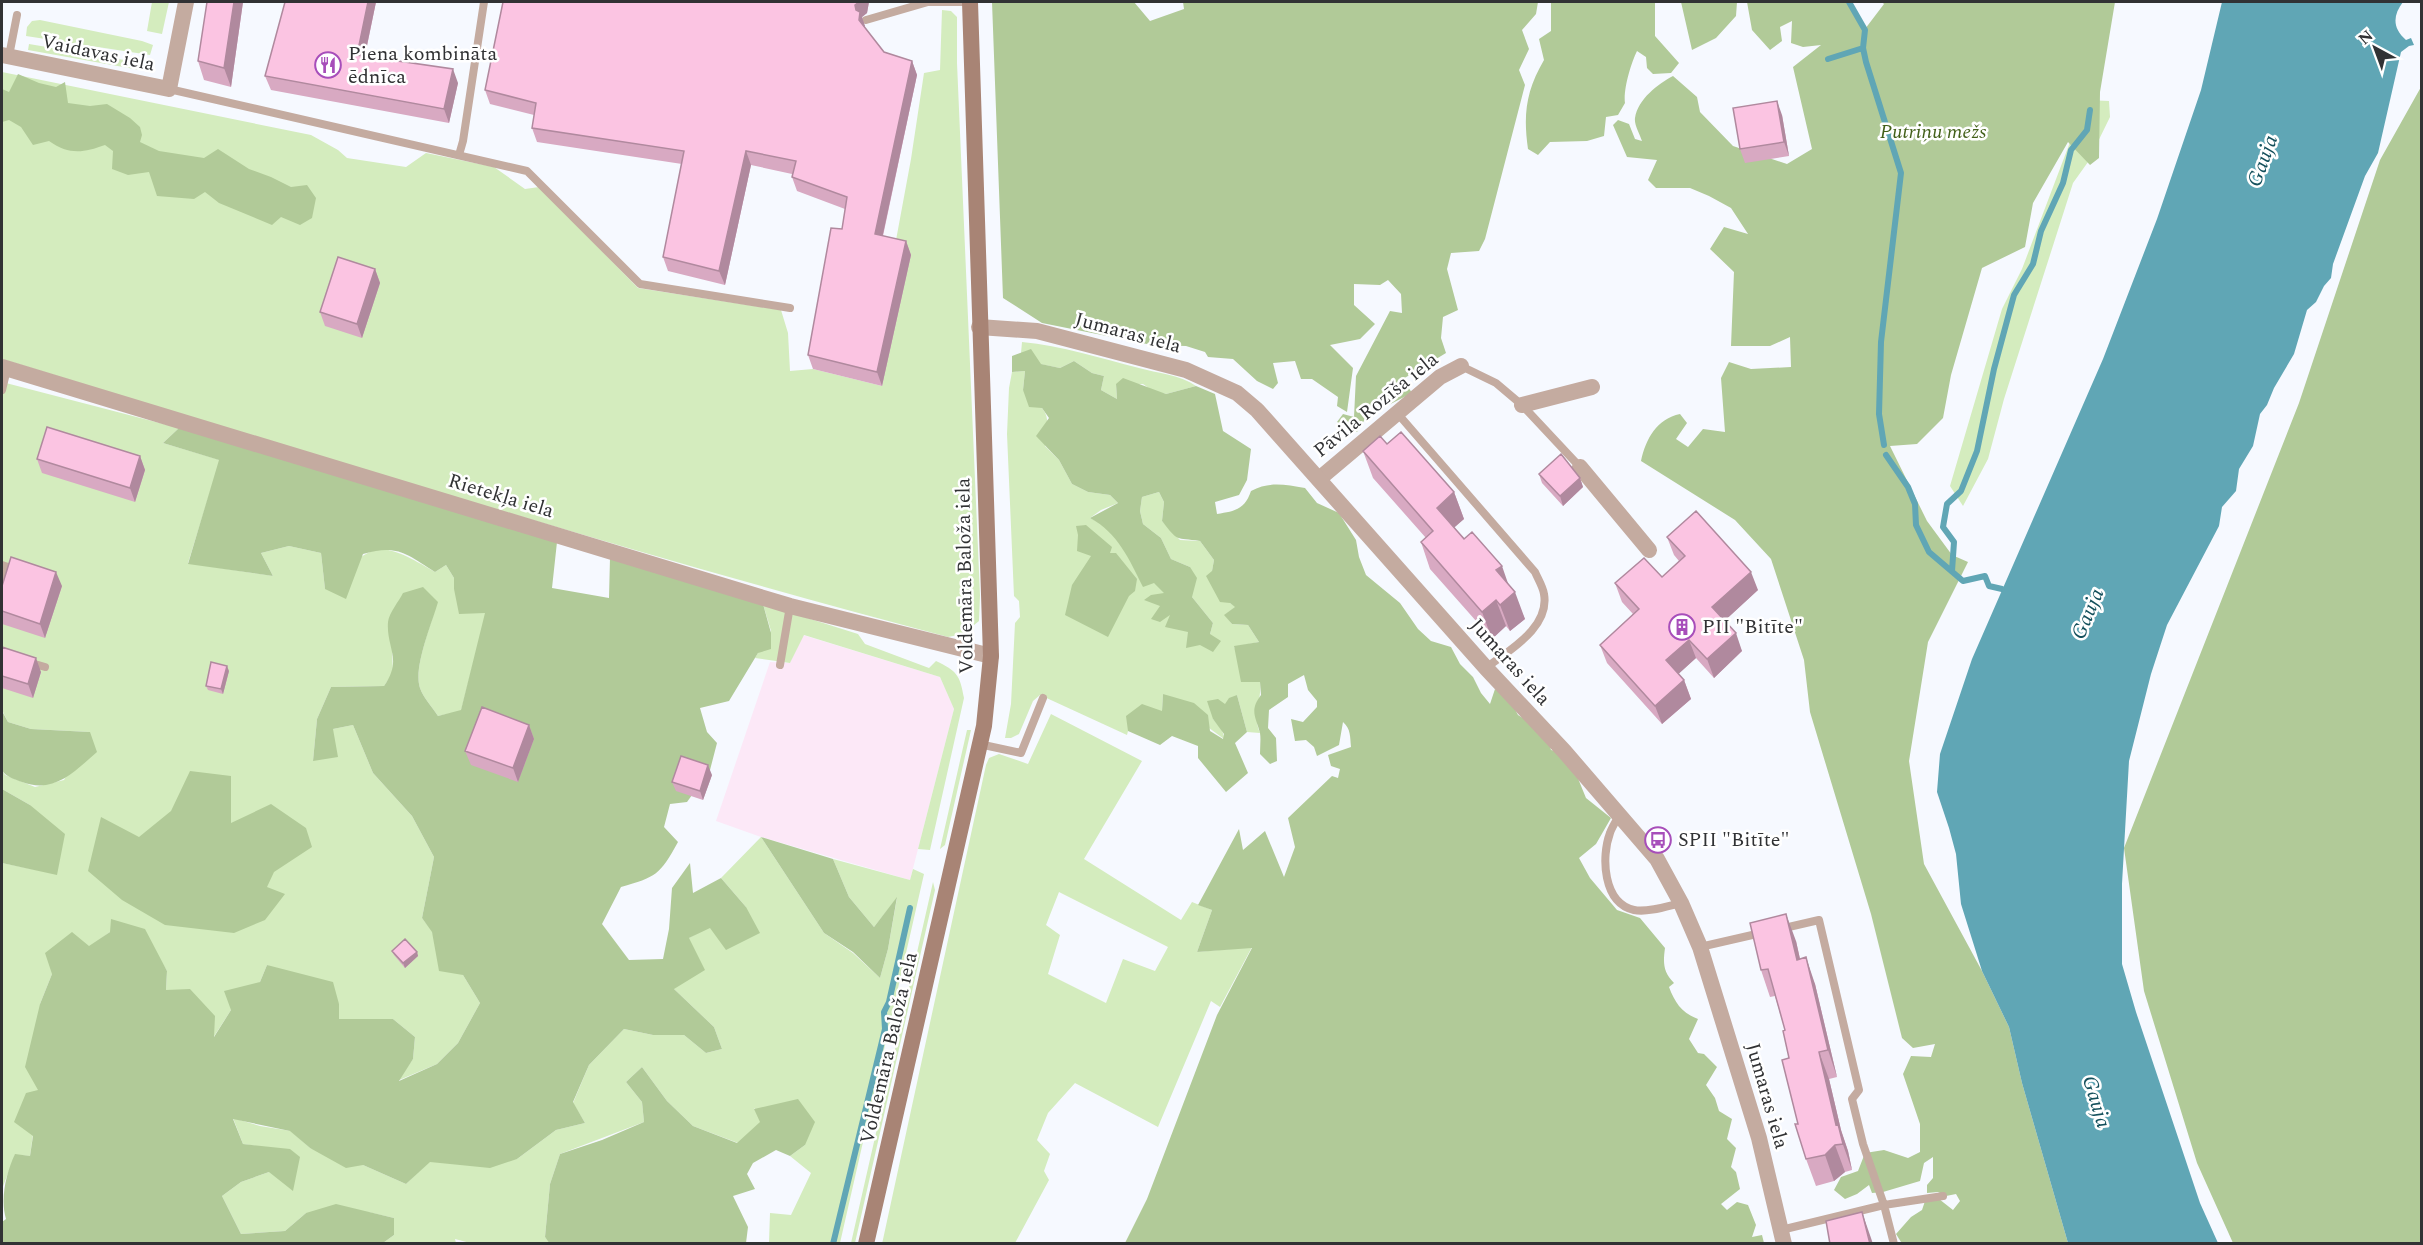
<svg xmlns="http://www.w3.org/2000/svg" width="2423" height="1245" viewBox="0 0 2423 1245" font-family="Spectral,serif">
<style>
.commercial{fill:#fce8f7}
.green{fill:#d4ecbe;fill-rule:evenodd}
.forest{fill:#b1ca98}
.water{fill:#60a6b5}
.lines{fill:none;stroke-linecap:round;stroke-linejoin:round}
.stream{stroke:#60a6b5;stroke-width:6}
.service{stroke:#c4aba0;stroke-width:8}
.minor{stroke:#c4aba0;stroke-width:16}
.tertiary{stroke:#c4aba0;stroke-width:16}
.secondary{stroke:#a88475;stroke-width:16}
.wall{fill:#d8a9c2}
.shaded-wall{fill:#b0899e}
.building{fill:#fbc4e2;stroke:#b0899e;stroke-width:1.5}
.labels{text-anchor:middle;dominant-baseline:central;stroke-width:5;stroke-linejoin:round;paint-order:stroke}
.street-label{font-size:20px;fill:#313234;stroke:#fff}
.poi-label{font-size:20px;fill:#313234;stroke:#fff;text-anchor:start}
.park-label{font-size:20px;font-style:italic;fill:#43601a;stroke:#fff}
.water-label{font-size:21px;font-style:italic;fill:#14505c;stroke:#fff}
</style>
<rect width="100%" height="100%" fill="#f6f9ff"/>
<path class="commercial" d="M803,635L940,677L954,709L910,880L761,837L716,821L770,662L790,663Z"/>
<path class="green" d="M152,2H169L162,34L147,31Z
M942,10L951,11L957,17V63L980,595L979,621L963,634L948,637C630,553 316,455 2,359V72L311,135L338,150L347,158L406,167L426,153L494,167L525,189L539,187L638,288L781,310L788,333L790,371L813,369L882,386L894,251L911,159L924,73L940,70Z
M40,20L142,41L153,45L150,55L26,36L27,27L32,21Z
M29,44L142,63L140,70L28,50Z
M2086,100L2109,101L2110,117L2088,162L2073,183L2004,399L1988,459L1963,506L1950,486L2002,309L2022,269Z
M1022,342C1062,346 1100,358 1139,368C1157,373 1181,375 1196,386L1166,394L1153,391L1143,384H1116L1117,399L1101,390L1104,376L1092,373L1074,361L1060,368L1040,364L1021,353Z
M1025,371L1023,390C1049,413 1050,412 1045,446L1059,460L1072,484L1088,492L1110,495L1118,503L1101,510L1090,518L1106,526L1165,593L1171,615L1184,630L1210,634L1213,623L1192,597L1190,567L1171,559L1161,538L1143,524L1140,511L1142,497L1159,492L1164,502L1162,521L1180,540L1200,541L1214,560L1212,571L1230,603L1236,607L1225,615L1232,624L1248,625L1259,642L1234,647L1253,681L1260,682C1262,701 1252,715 1260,733L1247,732L1237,695L1213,719C1218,725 1224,730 1224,739L1163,694L1162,712L1128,731L1127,735L1040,695L1033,701L1019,734L1011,738H1005L1011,704L1015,623L1020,617L1019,601L1014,596L1007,434L1009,388L1012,372Z
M2,382L179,428L163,443L220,460L188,563L273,576L261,553L289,546L321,553L325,589C373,544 375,536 435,572L446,565L454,578V589L486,613L461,711L438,716C432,707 423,697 420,688C413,668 432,623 437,602L392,649L393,673L384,686L331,687L317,719L313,761L333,729L353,725L373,773L412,816L434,857L422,918L432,931L436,945L463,975L480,1003L458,1043L437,1064L397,1081L413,1059L415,1037L393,1019H339V1004L267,965L260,982L231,1010L213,1038L166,990L167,971L156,953L110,932L52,974L40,1004L39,1091L30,1156L15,1155L2,1189V863L57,874L30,805L2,789V770L5,775L35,787L64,780L90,732L31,729L8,722L2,710Z
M763,604L858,634L865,644L929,668L936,661C957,671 960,675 964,698L930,850L918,849L954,709L940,677L804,635L790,663L755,658L771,631Z
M1051,714L1142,761L1084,859L1181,920L1192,902L1212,910L1197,952L1252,947L1220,1007L1211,1001L1158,1127L1075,1083L1048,1113L1037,1140L1050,1154L1044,1171L1049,1180L1015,1243L882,1244L986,765L989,758L999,754L1028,764ZM1059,892L1168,947L1155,971L1123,959L1106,1003L1048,974L1060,935L1046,925Z
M967,730H971L945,845L940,849Z
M761,837L824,933L853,953L880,978L888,949L897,898L874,927L849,897L833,859L910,880L913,869L924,874L840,1243H769L770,1213L791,1215L811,1173L790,1156L805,1145L754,1108L761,1122L738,1143L693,1126L667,1101L642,1067L626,1082L642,1102L644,1122L560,1154L550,1184L545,1237L550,1243L474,1244L455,1239L456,1243H383L394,1235V1218L368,1212L306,1213L285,1231L241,1234L222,1196L241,1182L269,1172L256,1146L243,1144L233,1118L260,1126L291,1131L310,1148L363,1165L406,1184L430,1161L456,1163L517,1159L556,1130L585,1123L573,1103L589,1065L624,1029L653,1035H684L706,1053L722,1049L714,1027L674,989L689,938L746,907L721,878Z
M933,882L935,890L855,1243H851Z"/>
<path class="forest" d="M992,2H1134L1150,21L1184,9L1183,2H1538L1536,14L1522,30L1529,49L1519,70L1525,85L1485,239L1479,251L1451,253L1447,269L1458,310L1443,317L1441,338L1446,353L1403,379L1412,393L1367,416L1357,432L1337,422L1343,414L1354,417L1356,376L1390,311L1402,313L1401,294L1388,280L1380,285L1354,284V305L1375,324L1360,339L1330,345L1353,368L1347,412L1337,406L1338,397L1312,379H1301L1295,361L1273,363L1278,383L1273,389L1257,381L1233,359L1208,357L1205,352L1186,346L1152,345L1042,323L1003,298Z
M1551,2H1655V36L1679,63L1671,73L1653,74L1647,68L1646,57L1637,51C1631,63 1623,90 1625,103L1618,115L1606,117L1604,136L1587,141L1550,142L1538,155L1528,149C1523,114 1526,91 1544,60L1539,39L1551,31Z
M1681,2H1737L1736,16L1716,38L1692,50Z
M1747,2H1849L1865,29L1884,4L1882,2H2115L2100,92L2099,158L2090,165L2068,142L2033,203L2025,247L1982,268L1951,375L1943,418L1917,444L1890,446L1927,521L1952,555L1968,562L1928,642L1909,761L1924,864L1982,971L2009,1027L2022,1083L2068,1243L1901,1242L1896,1234L1911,1217L1922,1210L1926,1198L1939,1199L1953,1210L1960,1201L1956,1194L1946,1196L1938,1192L1927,1193V1185L1933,1178V1157L1924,1163L1920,1181L1883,1192L1872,1193L1869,1185L1857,1194L1845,1199L1834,1190L1841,1177L1858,1171L1865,1153L1884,1150L1908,1158L1920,1152V1124L1903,1074L1911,1056L1931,1057L1935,1044L1913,1048L1902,1038L1871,914L1810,712L1804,660L1771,559L1735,520L1641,461C1646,438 1657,419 1680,414L1687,423L1676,439L1688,447L1703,429L1725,432L1721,378L1729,362L1751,369L1791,367L1790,337L1770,346H1731L1734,272L1710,249L1724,227L1748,234L1731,208L1709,196L1690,188H1656L1648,180L1657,160L1627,157L1613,125L1618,120L1629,124L1635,139L1642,141C1640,134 1634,125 1635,118C1638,99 1658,84 1673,76L1697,97L1700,112L1733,146L1787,164L1812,149L1793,67L1821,45L1803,47L1791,43L1792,21L1780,27L1782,41L1770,50L1752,30Z
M18,74L39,83L56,87L65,82L68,103L90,106L107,104L130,118L140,127L142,135L140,142L159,151L204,158L218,149L249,169L271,177L291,187L307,185L316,198L312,218L300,225L281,217L272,225L219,203L205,192L194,199L157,196L149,172L128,175L112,169L113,151L105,145C83,153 69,155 49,141L33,145L21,127L9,120L2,122V89L9,92Z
M2421,87V1243H2233L2197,1163L2144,991L2124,848L2299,403L2380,160Z
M1031,349L1041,364L1060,368L1074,361L1092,373L1104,376L1101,390L1117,399L1116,384L1123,378L1166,394L1196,386L1215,394L1223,431L1251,449L1247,480L1239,495L1215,502L1217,514C1236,511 1245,509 1251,491C1270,481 1285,485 1305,488L1317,503L1339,513L1356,540L1359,557L1366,575L1400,603L1418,629L1431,641L1451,647L1460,664L1473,677L1481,693L1490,704L1495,689L1509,698L1518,715L1547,733L1551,750L1568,754L1586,798L1611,818L1596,844L1579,858L1590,878L1617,910L1640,918L1665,948C1663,963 1663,972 1674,983L1669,987C1675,1003 1682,1013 1698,1019L1689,1039L1698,1053L1704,1054L1717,1067L1706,1085L1715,1098L1719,1111L1732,1119L1727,1139L1736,1148L1731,1167L1736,1172L1740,1189L1721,1204L1727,1210L1737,1202L1748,1205L1756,1225L1752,1237L1762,1235L1764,1243H1125L1147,1199L1217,1015L1252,948L1197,952L1212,910L1198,905L1239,829L1243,850L1265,831L1284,877L1295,847L1288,818L1332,776L1338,778L1340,769L1331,766L1328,755L1351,747C1350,737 1351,729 1343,722L1339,745L1317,756L1314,747L1306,740L1295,741L1291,719L1303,722L1317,707V701L1308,690L1304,675L1288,684V697L1269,710L1268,728L1276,738L1277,761L1270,764L1260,754C1260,747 1261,739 1260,733C1256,717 1249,711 1261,695L1260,682H1241L1234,646L1259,642L1248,625L1232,624L1224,615L1235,607L1230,603L1220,602L1206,576L1212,571L1214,560L1200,541C1175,537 1179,543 1162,521L1164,502L1159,492L1142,497L1140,511L1143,524L1161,538L1171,559L1190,567L1197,578L1192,597L1213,623L1210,634L1221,641L1213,652L1200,645L1186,648L1188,632L1165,627L1170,615L1160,622L1151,619L1160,606L1144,600L1151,595L1164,593L1154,583L1143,587C1129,559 1118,533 1090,518L1118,503L1110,495L1088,492L1072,484L1059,460L1036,436L1049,418L1042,408L1029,407L1023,390L1025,371L1012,372V356Z
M179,428L557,542L552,588L609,598L610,558L763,604L771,633V649L758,653L729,701L700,708L707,732L717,743L710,770L687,802L670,804L664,827L678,842C660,875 656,877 621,887L602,924L629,960L663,959L669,929L672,888L690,863L693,893L721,878L746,907L760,933L726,950L710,928L689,938L705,970L674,989L714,1027L722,1049L706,1053L684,1035H653L624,1029L589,1065L573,1102L585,1123L556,1130L517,1159L490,1168L430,1162L406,1184L363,1165L346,1168L310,1148L290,1131L233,1119L243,1144L290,1149L300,1157L293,1191L269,1172L241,1182L222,1196L241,1234L285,1231L306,1213L336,1204L394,1218V1235L383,1243H2V1222L6,1219C0,1199 6,1173 15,1154L30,1156L33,1136L14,1122L26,1093L38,1090L25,1067L40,1004L52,974L45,953L72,932L89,946L110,932L111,919L145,929L167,971L166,990L190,989L215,1016L214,1037L231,1010L224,991L260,982L267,965L333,982L339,1004V1019H393L415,1037L413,1059L399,1081L437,1064L458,1043L480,1003L463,975L439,971L432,932L422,918L434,857L412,816L373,773L353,725L333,729L338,757L313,761L317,719L331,687L384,686C403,659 386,648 388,622C389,613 399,601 403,593L423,587L438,602C432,623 413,668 420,688C423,697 432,707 438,716L461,710L485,613L459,614L454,589V578L446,565L435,572C406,554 398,544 363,554L346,599L325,589L321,553L289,546L261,553L273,576L188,564L219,460L163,443Z
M1086,525L1112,547L1110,553H1116L1137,579L1135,591L1129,596L1108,637L1065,615L1072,585L1091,556L1077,551L1078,535L1076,526Z
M1163,694L1194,703L1208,715L1210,731L1223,739L1224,734L1213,719L1207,701L1218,699L1225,704L1229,698L1237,695L1247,732L1235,743L1248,773L1226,792L1198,758V746L1172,736L1160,745L1128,731L1126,716L1142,704L1162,711Z
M2,711L8,722L31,729L90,732L97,752C74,772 54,794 22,782C14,779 6,777 2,770Z
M190,771L231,776V823L271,804L306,828L312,847L274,872L267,887L285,894L265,920L234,933L165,925L122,900L88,871L101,817L139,837L171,811Z
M2,789L30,805L65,834L57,875L2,863Z
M761,837L833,859L849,897L874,927L897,897L888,949L880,978L853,952L824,933Z
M642,1067L667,1101L693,1126L737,1143L760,1122L754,1109L798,1099L815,1122L805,1145L790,1156L776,1150L753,1163L747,1174L755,1189L733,1196L748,1227L746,1243L550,1244L545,1237L550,1184L560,1154L602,1140L644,1122L642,1102L626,1082Z"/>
<path class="water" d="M2222,2H2403C2393,15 2392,28 2406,40L2411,38L2414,45L2409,46L2401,52L2378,153L2365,176L2333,264L2331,278L2324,286L2316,302L2307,310L2294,354L2274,388L2267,405L2260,414L2253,446L2239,469L2236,491L2222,507L2219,526L2167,625L2151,674L2129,761L2122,884V964L2136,1012L2200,1203L2218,1243H2068L2022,1083L2009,1027L1982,971L1961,904L1956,854L1949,828L1937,792L1940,754L1972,659L2103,359L2157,219L2201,90Z"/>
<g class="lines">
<path class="stream" d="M1849,2L1865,30L1863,48L1866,62L1901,173L1881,342L1879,414L1884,445
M1828,59L1863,48
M1886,455L1908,487L1915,504L1916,525L1929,552L1963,581L1985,576L1989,586L2002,589
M1952,571L1954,542L1943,527L1947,504L1961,491L1977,451L1994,369L2014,295L2033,264L2041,231L2063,183L2071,150L2087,130L2090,110
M833,1244L885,1029L884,1012L889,1002L910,908"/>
<path class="service" d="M866,20L928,2H970
M9,56L17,15
M169,89L527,171L640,284L790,308
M459,155L463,141L484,2
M1461,366L1496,383L1522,405L1580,467
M2,390L7,369
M1398,414L1535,572C1538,579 1543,587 1544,594C1550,628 1509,650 1486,668
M2,565L8,567L2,586
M28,662L45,667
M780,665L790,606
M979,744L1021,753L1043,698
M1619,816C1616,821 1612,827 1610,833C1601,857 1603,903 1634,910C1647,913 1668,906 1681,903
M1780,929L1819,920L1859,1090L1852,1099L1863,1144L1884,1205L1781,1230
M1700,947L1761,933
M1894,1244L1884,1205L1943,1196"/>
<path class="minor" d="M2,55L169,89L186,2
M2,367L790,606L991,656
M1522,405L1592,387
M1580,467L1649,550
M1319,479L1440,377L1461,366"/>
<path class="tertiary" d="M979,327L1037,331L1186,370L1237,393L1257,410L1486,668L1564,751L1657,859L1681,903L1700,947L1759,1138L1784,1244"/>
<path class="secondary" d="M866,1244L984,726L991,656L970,2"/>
</g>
<path class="wall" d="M207,2H243L231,87L204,80L198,61Z
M285,2H376L365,56L458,83L449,123L271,90L265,76Z
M503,2H869L867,13L862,17L865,28L884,52L912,61L917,75L883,236L906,241L911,255L882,386L813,369L808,355L842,229L845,209L797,191L792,177V174L751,165L725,285L668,271L663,257L682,164L537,142L532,128L534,115L490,104L485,90Z
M1782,115L1789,156L1745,163L1740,149Z
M375,269L380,283L362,338L325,326L320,312Z
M1387,444L1454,492L1464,519L1454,527L1509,585L1525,619L1510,631L1506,626L1492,639L1430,569L1421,542L1426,538L1373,478L1363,451Z
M140,456L145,470L135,502L42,473L37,459Z
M1539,474L1580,478L1583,487L1563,506L1542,483Z
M1667,537L1758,590L1724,621L1742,651L1714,678L1696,658L1678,674L1684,680L1691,699L1662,724L1607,663L1600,645L1633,614L1622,602L1615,583L1662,577L1679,561L1674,555Z
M2,586H62L45,638L2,624Z
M2,647L41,672L33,698L2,688Z
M229,671L223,694L208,690L206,686Z
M529,725L534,739L518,782L471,765L465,751Z
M712,775L703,800L676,791L672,782Z
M1796,941L1800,959L1815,984L1837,1077L1829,1079L1841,1130L1848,1151L1852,1170L1845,1172L1834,1181L1816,1186L1806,1159L1798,1124L1785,1030L1775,996L1770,997L1761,970Z
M392,951L417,952L418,956L405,968L394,955Z"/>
<path class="shaded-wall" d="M234,2H243L231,87L224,68Z
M368,2H376L362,69L357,55Z
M859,2H869L867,13L862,17L865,26L864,34L855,5Z
M912,61L917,75L880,248L875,234Z
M453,69L458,83L449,123L444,109Z
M1777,101L1782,115L1789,156L1784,142Z
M746,151L751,165L725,285L719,271Z
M906,241L911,255L882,386L877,372Z
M375,269L380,283L362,338L357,324Z
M140,456L145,470L135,502L130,488Z
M1580,478L1583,487L1563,506L1560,496Z
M1454,492L1464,519L1447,534L1437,508Z
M1502,566L1511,592L1496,570Z
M56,572L62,586L45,638L40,624Z
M1751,572L1758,590L1719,626L1712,607Z
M1515,592L1525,619L1510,631L1500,605Z
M1496,600L1506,626L1492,639L1482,612Z
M1736,633L1742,651L1714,678L1707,659Z
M1689,640L1696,658L1673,679L1666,660Z
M36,658L41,672L33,698L28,684Z
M227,666L229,671L223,694L221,689Z
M1684,680L1691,699L1662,724L1655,706Z
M529,725L534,739L518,782L513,768Z
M708,765L712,775L703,800L700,791Z
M1786,914L1796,941L1806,986L1797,960Z
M417,952L418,956L405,968L403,963Z
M1806,957L1815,984L1837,1077L1828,1050Z
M1819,1052L1829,1079L1841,1130L1848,1151L1852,1170L1836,1125Z
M1835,1145L1845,1172L1834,1181L1825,1155Z
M1862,1212L1871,1238L1873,1244H1870Z"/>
<path class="building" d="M207,2H234L224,68L198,61Z
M285,2H368L357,55L453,69L444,109L265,76Z
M503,2H859L855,5L856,10L860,12L859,20L884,52L912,61L875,234L906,241L877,372L808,355L831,228L842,229L847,197L792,177L796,161L746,151L719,271L663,257L684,151L532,128L536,103L485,90Z
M1777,101L1784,142L1740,149L1733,108Z
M338,257L375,269L357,324L320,312Z
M47,427L140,456L130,488L37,459Z
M1401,432L1454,492L1437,508L1464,539L1472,532L1502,566L1496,570L1515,592L1500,605L1496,600L1482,612L1421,542L1433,531L1363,451L1380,436L1387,444Z
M1561,454L1580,478L1560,496L1539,474Z
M1696,511L1751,572L1712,607L1736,633L1707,659L1689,640L1666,660L1684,680L1655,706L1600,645L1639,609L1615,583L1644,558L1662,577L1685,556L1667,537Z
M11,557L56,572L40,624L2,611V586Z
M2,647L36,658L28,684L2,676Z
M211,662L227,666L221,689L206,686Z
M482,707L529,725L513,768L465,751Z
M681,756L708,765L700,791L672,782Z
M1786,914L1797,960L1806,957L1828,1050L1819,1052L1836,1125L1838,1124L1843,1144L1835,1145L1825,1155L1806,1159L1795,1124H1798L1782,1060L1789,1058L1783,1031L1785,1030L1768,969L1761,970L1750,923Z
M405,939L417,952L403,963L392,951Z
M1862,1212L1870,1244H1830L1826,1221Z"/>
<defs>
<g id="restaurant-ring" transform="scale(1.35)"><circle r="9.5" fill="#fff" stroke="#a74eba" stroke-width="1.5"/><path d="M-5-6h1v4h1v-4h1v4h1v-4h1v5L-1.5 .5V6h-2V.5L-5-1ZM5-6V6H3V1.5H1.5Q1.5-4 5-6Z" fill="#a74eba"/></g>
<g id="building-ring" transform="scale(1.35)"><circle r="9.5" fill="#fff" stroke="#a74eba" stroke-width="1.5"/><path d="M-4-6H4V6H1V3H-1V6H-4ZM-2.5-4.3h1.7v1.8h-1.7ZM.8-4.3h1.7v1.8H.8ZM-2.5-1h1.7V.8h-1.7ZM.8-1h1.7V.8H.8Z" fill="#a74eba"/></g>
<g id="bus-ring" transform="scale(1.35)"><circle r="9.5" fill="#fff" stroke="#a74eba" stroke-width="1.5"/><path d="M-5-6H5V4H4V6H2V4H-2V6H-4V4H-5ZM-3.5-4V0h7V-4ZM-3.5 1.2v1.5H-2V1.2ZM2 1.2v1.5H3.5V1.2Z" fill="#a74eba"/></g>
</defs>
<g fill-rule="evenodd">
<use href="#restaurant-ring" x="328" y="65"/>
<use href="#building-ring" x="1682" y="627"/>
<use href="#bus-ring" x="1658" y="840"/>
</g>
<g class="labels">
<g class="street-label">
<text transform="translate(98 53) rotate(12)">Vaidavas iela</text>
<text transform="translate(1128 333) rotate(15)">Jumaras iela</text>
<text transform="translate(1376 405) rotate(-39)">Pāvila Rozīša iela</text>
<text transform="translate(501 496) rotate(17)">Rietekļa iela</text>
<text transform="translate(965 576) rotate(-91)">Voldemāra Baloža iela</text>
<text transform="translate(1510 662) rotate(48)">Jumaras iela</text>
<text transform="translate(889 1048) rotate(-77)">Voldemāra Baloža iela</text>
<text transform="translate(1767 1096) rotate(74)">Jumaras iela</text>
</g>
<g class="poi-label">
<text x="348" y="54">Piena kombināta<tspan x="348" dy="23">ēdnīca</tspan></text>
<text x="1702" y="627">PII "Bitīte"</text>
<text x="1678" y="840">SPII "Bitīte"</text>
</g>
<g class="park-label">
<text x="1933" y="132">Putriņu mežs</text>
</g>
<g class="water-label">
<text transform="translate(2263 161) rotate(-70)">Gauja</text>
<text transform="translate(2088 614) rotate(-67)">Gauja</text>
<text transform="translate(2096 1102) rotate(73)">Gauja</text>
</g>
</g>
<rect width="2423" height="1245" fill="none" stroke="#313234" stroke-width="6"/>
<g transform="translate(2375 48) rotate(319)" stroke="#ffffff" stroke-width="4.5" paint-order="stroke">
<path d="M0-4.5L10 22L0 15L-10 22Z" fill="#313234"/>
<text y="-9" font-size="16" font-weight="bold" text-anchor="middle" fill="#313234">N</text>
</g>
</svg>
